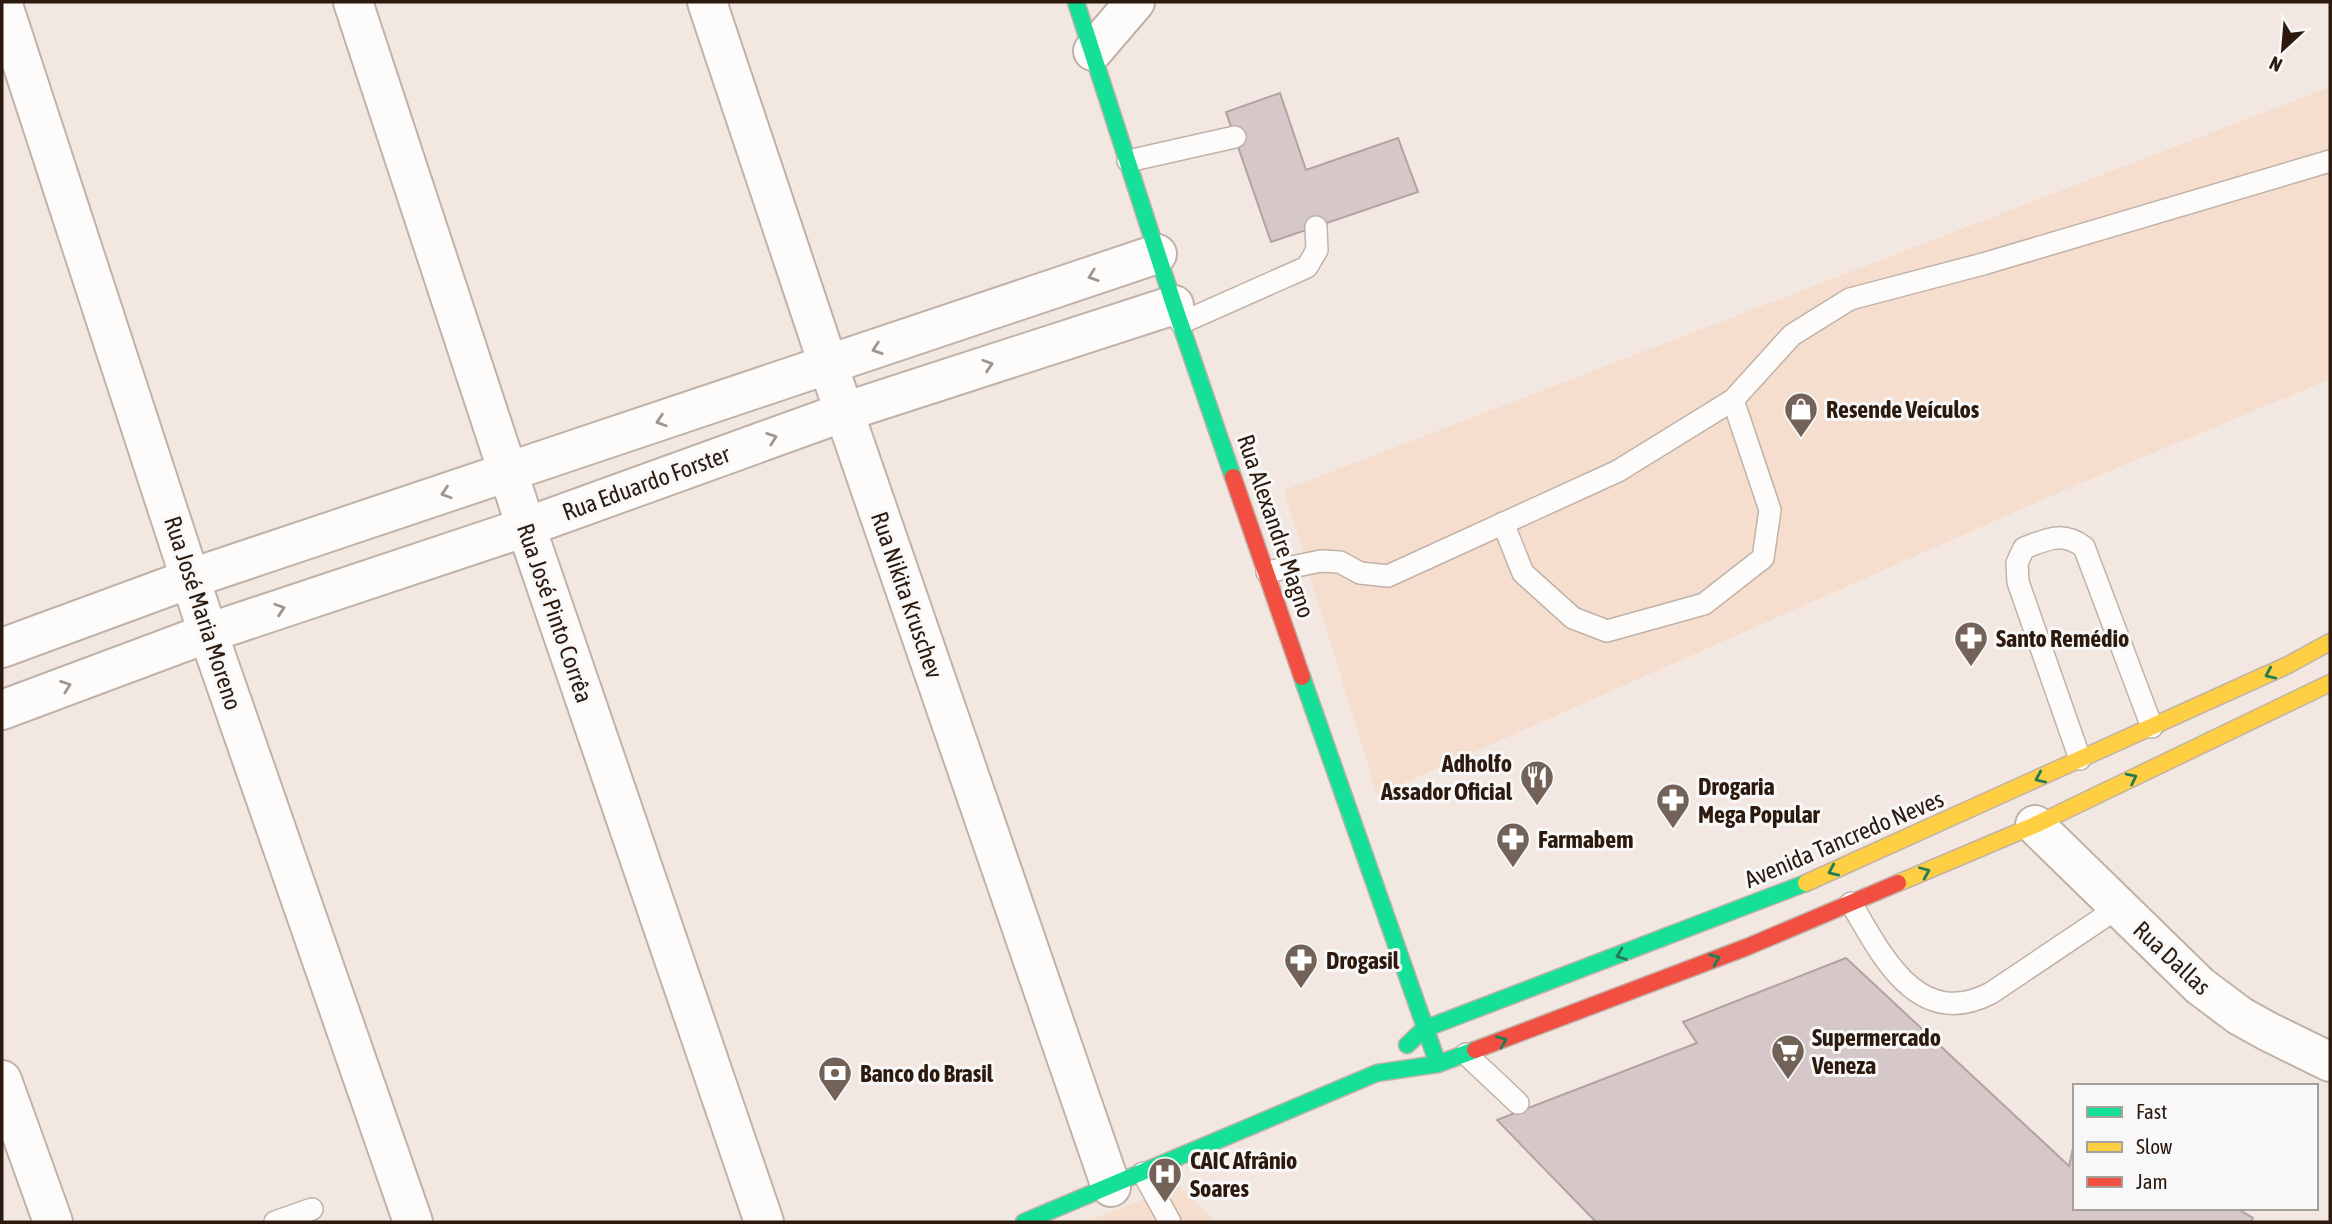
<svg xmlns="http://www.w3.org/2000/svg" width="2332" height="1224" viewBox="0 0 2332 1224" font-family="'Asap Condensed',sans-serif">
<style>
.built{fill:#f6dece}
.building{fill:#d6c7c8;stroke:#b1a3a3;stroke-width:2}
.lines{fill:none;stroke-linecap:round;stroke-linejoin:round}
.lane-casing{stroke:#c0b2a8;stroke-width:24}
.street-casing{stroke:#c0b2a8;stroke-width:42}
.fast-casing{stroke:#c0b2a8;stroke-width:19}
.slow-casing{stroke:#c0b2a8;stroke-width:19}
.jam-casing{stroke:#c0b2a8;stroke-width:19}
.lane{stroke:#fdfcfa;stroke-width:21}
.street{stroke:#fdfcfa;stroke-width:38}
.fast{stroke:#16e098;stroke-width:16}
.slow{stroke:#ffcf43;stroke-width:16}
.jam{stroke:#f24e42;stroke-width:16}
.oneway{stroke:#9f9690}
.oneway2{stroke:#227d53}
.labels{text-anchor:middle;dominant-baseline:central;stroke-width:6;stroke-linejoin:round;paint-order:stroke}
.poi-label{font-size:24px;font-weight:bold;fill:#2d1a0e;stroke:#f8f8f8;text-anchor:start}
.street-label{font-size:24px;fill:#2d1a0e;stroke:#f8f8f8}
</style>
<rect width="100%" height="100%" fill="#f3e8e1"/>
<path class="built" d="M2330,87V379L2060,492L1377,795L1284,490Z
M1180,1186L1215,1222H1084Z"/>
<path class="building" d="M1280,93L1306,170L1398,138L1418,192L1271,242L1226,112Z
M1846,958L2069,1166L2075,1139V1208H2236L2253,1218L2251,1222H1596L1497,1120L1697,1043L1683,1022Z"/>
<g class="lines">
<g class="lane-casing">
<path id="lane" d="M1128,161L1235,137
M1181,323L1307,267L1317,250L1316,227
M1503,523L1523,573L1573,618L1607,631L1704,604L1763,558L1770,510L1733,400
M1267,572L1321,561L1340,562L1360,573L1388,576L1618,471L1733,400L1792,335L1850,299L1983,264L2330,161
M2080,759L2018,582L2017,563L2024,548C2048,539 2062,531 2084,547L2152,727
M1851,903C1882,956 1918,1031 1991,993L2119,907
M1466,1054L1518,1103
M1143,1173L1170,1222
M275,1222L312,1209"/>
</g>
<g class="street-casing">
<path id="street" d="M2,2L208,633L413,1222
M353,2L526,527L764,1222
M707,2L844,412L1111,1187
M1093,51L1135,2
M2,648L192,578L1157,254
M2,710L208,633L526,527L844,412L1174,305
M2035,825L2200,986L2240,1016L2267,1031L2330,1062
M2,1080L53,1222"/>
</g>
<g class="fast-casing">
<path id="fast" d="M1076,2L1174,305L1233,477
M1302,677L1438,1064
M1407,1045L1424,1029L1806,883
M1024,1222L1377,1073L1438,1064L1475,1050"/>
</g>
<g class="slow-casing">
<path id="slow" d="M1806,883L2288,665L2330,642
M1898,883L2035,825L2330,683"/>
</g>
<g class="jam-casing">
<path id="jam" d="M1233,477L1302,677
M1475,1050L1747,947L1898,883"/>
</g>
<use href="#lane" class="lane"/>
<use href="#street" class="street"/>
<use href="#fast" class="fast"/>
<use href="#slow" class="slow"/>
<use href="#jam" class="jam"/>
</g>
<defs><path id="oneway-chevron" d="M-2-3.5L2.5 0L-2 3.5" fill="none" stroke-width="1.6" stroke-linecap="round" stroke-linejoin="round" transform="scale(1.75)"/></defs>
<g class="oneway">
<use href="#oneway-chevron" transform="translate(1093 276) rotate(161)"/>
<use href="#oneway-chevron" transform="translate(877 349) rotate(161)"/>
<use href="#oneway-chevron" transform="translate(988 365) rotate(-18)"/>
<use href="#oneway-chevron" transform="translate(661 421) rotate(162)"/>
<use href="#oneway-chevron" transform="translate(772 438) rotate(-20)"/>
<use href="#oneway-chevron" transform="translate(446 493) rotate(162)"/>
<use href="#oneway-chevron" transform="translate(280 609) rotate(-18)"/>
<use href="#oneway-chevron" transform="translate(66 686) rotate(-20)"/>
</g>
<g class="oneway2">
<use href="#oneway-chevron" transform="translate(2270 674) rotate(156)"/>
<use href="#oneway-chevron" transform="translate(2040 778) rotate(156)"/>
<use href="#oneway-chevron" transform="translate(2132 778) rotate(-26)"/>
<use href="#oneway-chevron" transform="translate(1833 871) rotate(156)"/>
<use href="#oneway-chevron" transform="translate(1925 872) rotate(-23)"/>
<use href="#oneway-chevron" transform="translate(1621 955) rotate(159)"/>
<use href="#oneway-chevron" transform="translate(1715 959) rotate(-21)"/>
<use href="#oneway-chevron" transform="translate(1502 1041) rotate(-21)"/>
</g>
<defs>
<g id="shop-pin" transform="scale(1.75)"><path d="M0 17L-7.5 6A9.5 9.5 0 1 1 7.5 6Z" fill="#726258" stroke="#f8f8f8"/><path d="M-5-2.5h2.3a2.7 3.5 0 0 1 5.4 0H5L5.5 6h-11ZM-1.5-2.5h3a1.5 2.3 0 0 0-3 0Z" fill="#fff"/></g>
<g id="pharmacy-pin" transform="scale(1.75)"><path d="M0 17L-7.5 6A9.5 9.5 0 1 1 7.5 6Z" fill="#726258" stroke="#f8f8f8"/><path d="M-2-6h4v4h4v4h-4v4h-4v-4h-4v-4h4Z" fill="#fff"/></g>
<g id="restaurant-pin" transform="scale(1.75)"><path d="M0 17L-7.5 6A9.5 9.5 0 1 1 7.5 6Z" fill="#726258" stroke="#f8f8f8"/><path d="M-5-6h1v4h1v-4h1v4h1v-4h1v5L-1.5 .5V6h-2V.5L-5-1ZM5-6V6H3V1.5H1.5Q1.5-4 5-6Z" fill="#fff"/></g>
<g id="supermarket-pin" transform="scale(1.75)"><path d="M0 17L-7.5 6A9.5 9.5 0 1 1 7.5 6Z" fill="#726258" stroke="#f8f8f8"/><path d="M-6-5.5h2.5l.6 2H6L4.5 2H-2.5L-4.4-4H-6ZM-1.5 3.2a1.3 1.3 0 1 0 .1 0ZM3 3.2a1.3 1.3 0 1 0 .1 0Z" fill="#fff"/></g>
<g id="bank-pin" transform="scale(1.75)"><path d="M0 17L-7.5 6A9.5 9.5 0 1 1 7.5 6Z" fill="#726258" stroke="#f8f8f8"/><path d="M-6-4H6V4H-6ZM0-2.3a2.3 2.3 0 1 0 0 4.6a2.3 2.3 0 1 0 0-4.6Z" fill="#fff"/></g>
<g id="hospital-pin" transform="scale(1.75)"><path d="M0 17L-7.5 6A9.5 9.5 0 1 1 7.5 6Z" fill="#726258" stroke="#f8f8f8"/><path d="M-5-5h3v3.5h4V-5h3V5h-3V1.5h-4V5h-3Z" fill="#fff"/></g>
</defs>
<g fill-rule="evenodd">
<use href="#shop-pin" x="1801" y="409"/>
<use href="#pharmacy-pin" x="1971" y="638"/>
<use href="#restaurant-pin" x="1537" y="777"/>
<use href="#pharmacy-pin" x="1673" y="800"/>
<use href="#pharmacy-pin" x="1513" y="839"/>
<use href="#pharmacy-pin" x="1301" y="960"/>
<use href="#supermarket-pin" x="1788" y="1051"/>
<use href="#bank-pin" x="835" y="1073"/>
<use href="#hospital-pin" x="1165" y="1174"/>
</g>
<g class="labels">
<g class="poi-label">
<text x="1826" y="409">Resende Veículos</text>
<text x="1996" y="638">Santo Remédio</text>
<text x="1512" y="763" text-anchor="end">Adholfo<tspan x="1512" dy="28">Assador Oficial</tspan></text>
<text x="1698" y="786">Drogaria<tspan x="1698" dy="28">Mega Popular</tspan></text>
<text x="1538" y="839">Farmabem</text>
<text x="1326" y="960">Drogasil</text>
<text x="1812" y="1037">Supermercado<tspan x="1812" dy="28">Veneza</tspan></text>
<text x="860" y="1073">Banco do Brasil</text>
<text x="1190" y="1160">CAIC Afrânio<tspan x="1190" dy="28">Soares</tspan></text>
</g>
<g class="street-label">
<text transform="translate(646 483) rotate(-20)">Rua Eduardo Forster</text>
<text transform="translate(1276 526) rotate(71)">Rua Alexandre Magno</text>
<text transform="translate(907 595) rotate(71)">Rua Nikita Kruschev</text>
<text transform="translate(203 613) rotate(72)">Rua José Maria Moreno</text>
<text transform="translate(555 613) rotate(71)">Rua José Pinto Corrêa</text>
<text transform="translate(1844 839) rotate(-23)">Avenida Tancredo Neves</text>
<text transform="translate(2172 958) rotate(43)">Rua Dallas</text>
</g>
</g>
<rect width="2332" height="1224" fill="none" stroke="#2d1a0e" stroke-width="7"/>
<rect x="2073" y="1084" width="245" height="126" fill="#f8f8f8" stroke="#a79f9a" stroke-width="2"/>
<rect x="2087" y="1107" width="35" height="10" fill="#16e098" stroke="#a79f9a" stroke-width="2"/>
<text x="2136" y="1119" font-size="21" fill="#2d1a0e">Fast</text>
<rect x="2087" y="1142" width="35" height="10" fill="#ffcf43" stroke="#a79f9a" stroke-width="2"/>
<text x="2136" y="1154" font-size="21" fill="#2d1a0e">Slow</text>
<rect x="2087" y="1177" width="35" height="10" fill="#f24e42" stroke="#a79f9a" stroke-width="2"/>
<text x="2136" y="1189" font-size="21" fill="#2d1a0e">Jam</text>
<g transform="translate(2283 49) rotate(206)" stroke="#f8f8f8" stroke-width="5" paint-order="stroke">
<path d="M0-5L12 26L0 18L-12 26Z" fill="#2d1a0e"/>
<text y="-10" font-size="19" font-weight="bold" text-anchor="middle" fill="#2d1a0e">N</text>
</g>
</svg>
